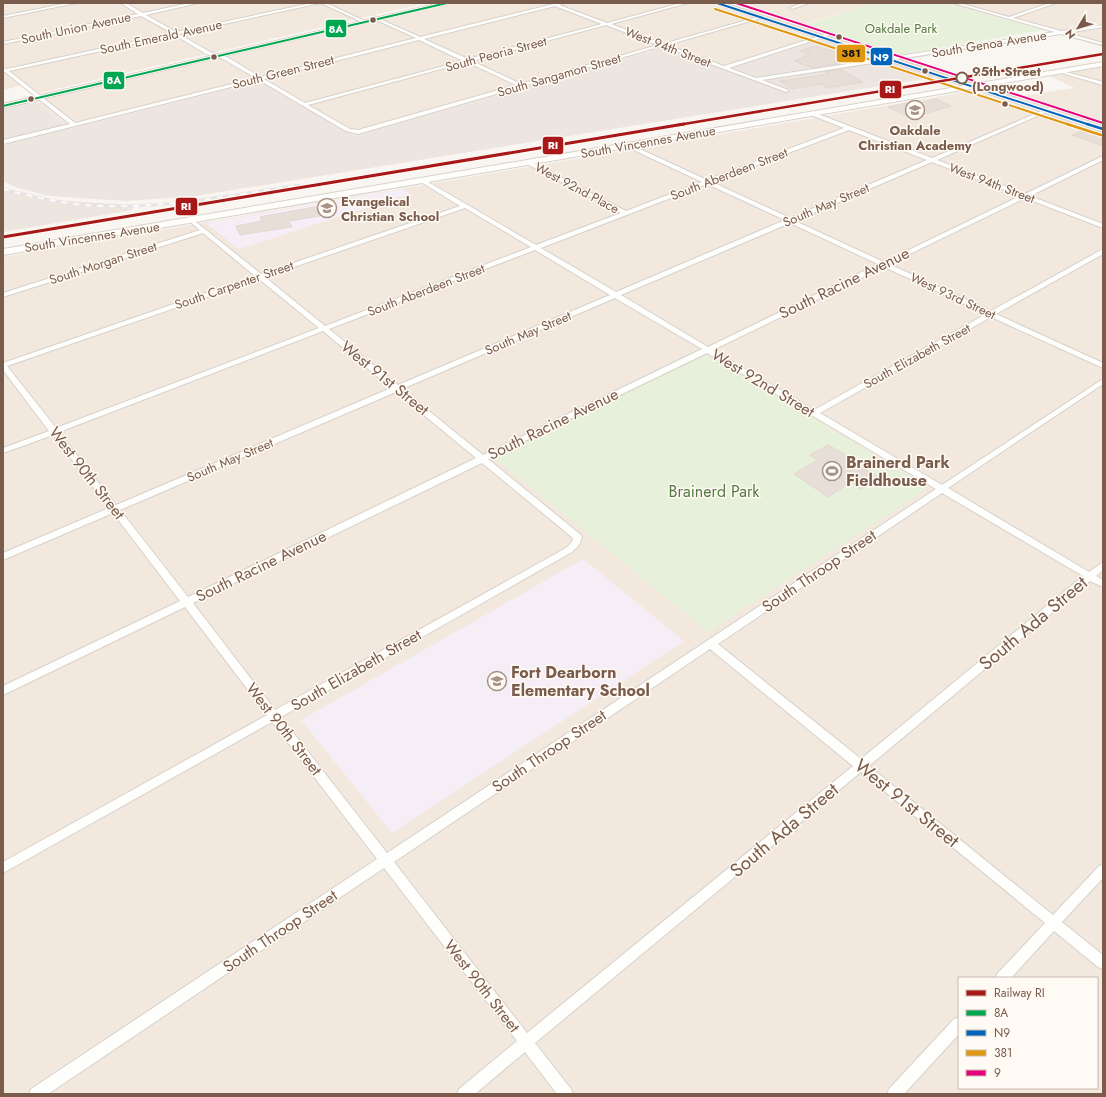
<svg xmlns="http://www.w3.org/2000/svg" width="1106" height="1097" viewBox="0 0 1106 1097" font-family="Jost,sans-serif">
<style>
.residential{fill:#f2e8de;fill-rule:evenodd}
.industrial{fill:#ede5e0}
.education{fill:#f6eef6}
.green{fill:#e7f0db}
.building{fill:#e6ded7;stroke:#e2d8d2}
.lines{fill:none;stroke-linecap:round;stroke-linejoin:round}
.street-casing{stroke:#d7d1cb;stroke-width:2}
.secondary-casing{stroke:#d9d2cb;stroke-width:2}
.primary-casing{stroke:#dad1cc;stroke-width:2}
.street{fill:#fefefd;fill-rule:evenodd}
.secondary{fill:#fefefd;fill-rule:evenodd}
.primary{fill:#f3eee8;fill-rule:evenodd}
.rail-casing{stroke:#e6e3e7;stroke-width:3}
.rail{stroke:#fffaf3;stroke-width:2;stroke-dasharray:6;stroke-linecap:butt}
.bus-1-casing{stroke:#fffaf3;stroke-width:3.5}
.bus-2-far1-casing{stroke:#fffaf3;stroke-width:3.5}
.bus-2-casing{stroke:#fffaf3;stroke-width:4.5}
.bus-3-far1-casing{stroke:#fffaf3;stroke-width:3.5}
.bus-3-casing{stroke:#fffaf3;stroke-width:4.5}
.bus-4-casing{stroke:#fffaf3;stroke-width:3.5}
.bus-1{stroke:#00a651;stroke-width:2}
.bus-2-far1{stroke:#0065bd;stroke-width:2}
.bus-2{stroke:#0065bd;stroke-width:2.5}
.bus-3-far1{stroke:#de970f;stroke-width:2}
.bus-3{stroke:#de970f;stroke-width:2.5}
.bus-4{stroke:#e5007d;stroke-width:2}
.rail-1-far1-casing{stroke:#fffaf3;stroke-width:4}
.rail-1-casing{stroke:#fffaf3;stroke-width:5}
.rail-1-far1{stroke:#a81818;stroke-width:2.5}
.rail-1{stroke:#a81818;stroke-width:3}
.bus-dot{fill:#7a5c4d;stroke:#fffaf3;stroke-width:1.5}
.stop-dot{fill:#fffaf3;stroke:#7a5c4d;stroke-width:2}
.labels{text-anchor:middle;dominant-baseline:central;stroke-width:3;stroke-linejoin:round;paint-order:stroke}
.far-street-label{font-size:13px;fill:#7a5c4d;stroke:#fffaf3}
.far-park-label{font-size:13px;fill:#537a41;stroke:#fffaf3}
.far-stop-label{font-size:13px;font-weight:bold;fill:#7a5c4d;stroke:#fffaf3;text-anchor:start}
.far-poi-label{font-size:13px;font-weight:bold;fill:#7a5c4d;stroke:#fffaf3}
.street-label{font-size:16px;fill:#7a5c4d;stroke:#fffaf3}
.poi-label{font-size:16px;font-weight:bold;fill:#7a5c4d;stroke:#fffaf3;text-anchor:start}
.park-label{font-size:16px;fill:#537a41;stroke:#fffaf3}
.near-street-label{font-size:19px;fill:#7a5c4d;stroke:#fffaf3}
.line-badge{stroke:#fffaf3;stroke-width:1.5}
.badge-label{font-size:11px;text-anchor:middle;font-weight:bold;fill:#fff}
.pale-badge-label{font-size:11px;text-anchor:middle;font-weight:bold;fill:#111}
</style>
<rect width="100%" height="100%" fill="#f9f5f0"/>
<path class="residential" d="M3,3H426L39,93L27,84L3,90Z
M454,3H711L822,40L723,71L663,48L355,136L260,81L69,129L35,101Z
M733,3H875L801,25Z
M945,3H1103V47L1044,30Z
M1103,67V122L1022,96L1075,88L1047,75Z
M972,91L1103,133V1094H3V257ZM959,978H1097V1088H959Z"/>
<path class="industrial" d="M822,40L936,77L196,196L126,201L49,196L15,187L3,181V108L35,101L69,129L260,81L355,136L663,48L723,70Z
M3,189L53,200L131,205L133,210L3,232Z"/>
<path class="education" d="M402,189L410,194L239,249L206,223Z
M583,559L684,641L392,833L301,720Z"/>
<path class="green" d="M875,3H945L1044,30L899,55L804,25Z
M704,356L713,357L926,486L922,492L708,632L496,459L501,454Z"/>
<path class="building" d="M815,46L829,50L854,59L841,63L813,68L794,61L811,54L800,51Z
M840,69L863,82L827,88L821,84L792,89L780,81L830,74L825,72Z
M936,99L951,106L910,118L888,107L907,103L911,105Z
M1087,129L1103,134V146L1072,135Z
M325,205L331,214L289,221L292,227L240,235L236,226L262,221L260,217Z
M828,445L866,466L863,468L880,478L861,489L851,482L828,497L794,474L818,460L810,455Z"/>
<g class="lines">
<g class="street-casing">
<path id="street" d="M68,3H76L3,18V16Z
M121,3H126L143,13L190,3H198L146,15L176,32L312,3H320L179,34L210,52L227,57L260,77L416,38L372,18L373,16L420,37L558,3H565L559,5L607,23L681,3H688L611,24L663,44L761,16V18L667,45L724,66L826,34L830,35L729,68L756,78L1055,32L953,3H959L1009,17L1050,3H1056L1013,18L1061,31L1103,25V27L1067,33L1103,43V45L1061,34L762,80L788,90V91L786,92L662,46L358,134L346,131L259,80L3,144V140L70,124L5,72H3V68L7,69L172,33L141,16L3,44V42L138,14ZM555,6L602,24L468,59L424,39ZM606,25L658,45L521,84L472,61ZM175,35L206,54L223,59L256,78L75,123L9,71ZM419,40L463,61L305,103L264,79ZM467,62L516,85L358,130L350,129L308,105Z
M321,3H326L367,22L364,23Z
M803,3H809L792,9L789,8Z
M1058,70L1103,82V85L1058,72Z
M1051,107L1055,108L937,160L1025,194L1103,156V160L1030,196L1103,224V228L1025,198L889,264L991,311L1103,249V254L996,314L1103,363V368L991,317L820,413L942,485L1103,379V384L948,488L1089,572L1103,562V570L1096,576L1103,580V587L1090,581L869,766L1053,915L1099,866L1103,865V878L1062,922L1103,955V969L1098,967L1054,931L1011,978H996L997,974L1045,923L861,772L535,1043L571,1089L573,1094H557L525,1052L475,1094H457L459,1089L517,1041L384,868L48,1094H29L31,1089L377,859L272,722L3,873V862L267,715L185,607L3,695V686L180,601L113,513L3,560V553L109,508L53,435L3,453V448L49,431L3,370V363L255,276L203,233L3,297V293L200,230L189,221V219L191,218L261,274L460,206L421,182V180L423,179L536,245L621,213L527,164V162H531L626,211L702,182L627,147V145L629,144L707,180L844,128L811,115L810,114L813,112L932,158ZM849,130L927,160L790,218L712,182ZM932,162L1020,196L884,262L795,221ZM707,184L785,220L616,292L541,248ZM465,208L531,247L325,326L265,277ZM790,223L878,264L708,347L621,295ZM535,250L610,295L398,385L329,329ZM884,267L986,314L814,410L713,350ZM259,279L319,328L56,428L7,366ZM615,298L702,349L483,455L402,389ZM323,331L391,388L116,505L59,432ZM707,353L936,489L387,853L281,717L572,552L579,545L582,537L581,535L488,459ZM396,392L476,458L188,597L120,510ZM482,463L573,538L572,542L566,548L275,710L193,603ZM942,493L1083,576L861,759L718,644ZM710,649L853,766L527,1033L394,862Z
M959,1017V1034L904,1094H887L889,1089L954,1019Z"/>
</g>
<g class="secondary-casing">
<path id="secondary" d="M440,3H450L3,108V104Z
M1103,62V66L3,255V249Z"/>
</g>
<g class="primary-casing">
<path id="primary" d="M714,3H724L1103,126V132Z"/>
</g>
<use href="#street" class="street"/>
<use href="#secondary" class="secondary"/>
<use href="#primary" class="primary"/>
<g class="rail-casing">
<path id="rail" d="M3,189C27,195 50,201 75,204C149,212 226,196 300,185"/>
</g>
<use href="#rail" class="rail"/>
<g class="bus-1-casing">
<path id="bus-1" d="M3,106L447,3"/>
</g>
<g class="bus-2-far1-casing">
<path id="bus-2-far1" d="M717,3L1090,125"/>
</g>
<g class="bus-2-casing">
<path id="bus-2" d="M1087,124L1103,129"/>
</g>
<g class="bus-3-far1-casing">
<path id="bus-3-far1" d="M715,9L1070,125"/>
</g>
<g class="bus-3-casing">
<path id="bus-3" d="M1067,124L1101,135"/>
</g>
<g class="bus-4-casing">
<path id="bus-4" d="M736,3L1103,123"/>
</g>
<use href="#bus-1" class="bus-1"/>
<use href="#bus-2-far1" class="bus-2-far1"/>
<use href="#bus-2" class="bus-2"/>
<use href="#bus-3-far1" class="bus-3-far1"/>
<use href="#bus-3" class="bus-3"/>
<use href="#bus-4" class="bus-4"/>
<g class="rail-1-far1-casing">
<path id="rail-1-far1" d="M678,125L1103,54"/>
</g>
<g class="rail-1-casing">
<path id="rail-1" d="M3,237L684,124"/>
</g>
<use href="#rail-1-far1" class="rail-1-far1"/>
<use href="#rail-1" class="rail-1"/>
</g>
<defs>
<g id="school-ring" transform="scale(1)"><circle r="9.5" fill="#fffaf3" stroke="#a69286" stroke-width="1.5"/><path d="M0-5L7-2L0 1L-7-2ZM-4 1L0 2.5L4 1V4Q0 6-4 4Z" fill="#a69286"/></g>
<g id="stadium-ring" transform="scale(1)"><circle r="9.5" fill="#fffaf3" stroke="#a69286" stroke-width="1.5"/><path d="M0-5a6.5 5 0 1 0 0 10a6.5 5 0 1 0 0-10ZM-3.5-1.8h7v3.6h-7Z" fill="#a69286"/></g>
</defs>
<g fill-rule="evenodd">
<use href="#school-ring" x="915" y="110"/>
<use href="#school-ring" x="327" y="208"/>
<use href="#stadium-ring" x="832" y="471"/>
<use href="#school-ring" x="497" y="681"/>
</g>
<g class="bus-dot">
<circle cx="373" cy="20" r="3.5"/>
<circle cx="839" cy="37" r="3.5"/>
<circle cx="214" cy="57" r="3.5"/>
<circle cx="925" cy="71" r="3.5"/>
<circle cx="31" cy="99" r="3.5"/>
<circle cx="1005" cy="104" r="3.5"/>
</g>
<circle class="stop-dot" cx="962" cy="78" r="5.5"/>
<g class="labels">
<g class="far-street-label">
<text transform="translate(76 28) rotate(-12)">South Union Avenue</text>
<text transform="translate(161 37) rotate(-12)">South Emerald Avenue</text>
<text transform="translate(989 44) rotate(-9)">South Genoa Avenue</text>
<text transform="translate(668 47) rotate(21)">West 94th Street</text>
<text transform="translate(496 54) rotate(-15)">South Peoria Street</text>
<text transform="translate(283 72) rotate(-14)">South Green Street</text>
<text transform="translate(559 75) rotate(-16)">South Sangamon Street</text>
<text transform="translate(648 142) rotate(-10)">South Vincennes Avenue</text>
<text transform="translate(729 174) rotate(-21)">South Aberdeen Street</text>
<text transform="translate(992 183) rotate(21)">West 94th Street</text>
<text transform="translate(577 188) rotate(28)">West 92nd Place</text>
<text transform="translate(826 205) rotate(-23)">South May Street</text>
<text transform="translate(92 237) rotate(-9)">South Vincennes Avenue</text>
<text transform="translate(103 263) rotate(-18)">South Morgan Street</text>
<text transform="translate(234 285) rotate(-19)">South Carpenter Street</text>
<text transform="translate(426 290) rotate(-21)">South Aberdeen Street</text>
<text transform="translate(953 296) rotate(25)">West 93rd Street</text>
<text transform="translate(528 333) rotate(-23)">South May Street</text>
<text transform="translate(917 356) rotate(-29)">South Elizabeth Street</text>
<text transform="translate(230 460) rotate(-23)">South May Street</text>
</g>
<g class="far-park-label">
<text x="901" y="28">Oakdale Park</text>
</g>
<g class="far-stop-label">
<text x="972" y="71">95th Street<tspan x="972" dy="15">(Longwood)</tspan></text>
</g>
<g class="far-poi-label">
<text x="915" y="130">Oakdale<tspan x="915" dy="15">Christian Academy</tspan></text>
<text x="341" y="201" text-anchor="start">Evangelical<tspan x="341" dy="15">Christian School</tspan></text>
</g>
<g class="street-label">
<text transform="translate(844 283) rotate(-26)">South Racine Avenue</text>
<text transform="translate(385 378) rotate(39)">West 91st Street</text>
<text transform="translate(763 383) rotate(31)">West 92nd Street</text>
<text transform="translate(553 424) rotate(-26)">South Racine Avenue</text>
<text transform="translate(87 473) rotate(52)">West 90th Street</text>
<text transform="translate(261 566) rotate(-26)">South Racine Avenue</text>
<text transform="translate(819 571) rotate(-34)">South Throop Street</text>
<text transform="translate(356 670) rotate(-30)">South Elizabeth Street</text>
<text transform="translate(284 729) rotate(52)">West 90th Street</text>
<text transform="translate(549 751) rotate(-34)">South Throop Street</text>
<text transform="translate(280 931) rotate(-34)">South Throop Street</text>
<text transform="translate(482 986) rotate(52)">West 90th Street</text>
</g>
<g class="poi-label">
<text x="846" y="462">Brainerd Park<tspan x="846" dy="18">Fieldhouse</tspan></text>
<text x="511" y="672">Fort Dearborn<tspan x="511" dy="18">Elementary School</tspan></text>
</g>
<g class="park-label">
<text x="714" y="491">Brainerd Park</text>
</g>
<g class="near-street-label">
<text transform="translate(1033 623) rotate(-40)">South Ada Street</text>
<text transform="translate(907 803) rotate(39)">West 91st Street</text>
<text transform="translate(784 830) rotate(-40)">South Ada Street</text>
</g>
</g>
<g class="line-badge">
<rect x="325" y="19" width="22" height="19" rx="4" fill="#00a651"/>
<rect x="836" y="44" width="30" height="19" rx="4" fill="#de970f"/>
<rect x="870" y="47" width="23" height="19" rx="4" fill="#0065bd"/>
<rect x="103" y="71" width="22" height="19" rx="4" fill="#00a651"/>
<rect x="879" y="80" width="23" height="19" rx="4" fill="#a81818"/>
<rect x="542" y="136" width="22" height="19" rx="4" fill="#a81818"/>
<rect x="175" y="197" width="23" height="19" rx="4" fill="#a81818"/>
</g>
<g class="badge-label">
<text x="336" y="33">8A</text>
<text x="881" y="61">N9</text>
<text x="114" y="84">8A</text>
<text x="890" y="93">RI</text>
<text x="553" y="149">RI</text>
<text x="186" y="210">RI</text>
</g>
<g class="pale-badge-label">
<text x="851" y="57">381</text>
</g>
<rect width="1106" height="1097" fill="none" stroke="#7a5c4d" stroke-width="8"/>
<rect x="958" y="977" width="140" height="112" fill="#fffaf3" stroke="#cabbb1"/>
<rect x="966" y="990" width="20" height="6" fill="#a81818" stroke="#cabbb1"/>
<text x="994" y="997" font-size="12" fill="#7a5c4d">Railway RI</text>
<rect x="966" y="1010" width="20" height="6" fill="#00a651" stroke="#cabbb1"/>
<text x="994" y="1017" font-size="12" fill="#7a5c4d">8A</text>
<rect x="966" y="1030" width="20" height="6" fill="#0065bd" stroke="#cabbb1"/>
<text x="994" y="1037" font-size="12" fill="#7a5c4d">N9</text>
<rect x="966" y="1050" width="20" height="6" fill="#de970f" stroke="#cabbb1"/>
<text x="994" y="1057" font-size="12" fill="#7a5c4d">381</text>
<rect x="966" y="1070" width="20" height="6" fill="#e5007d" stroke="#cabbb1"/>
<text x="994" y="1077" font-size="12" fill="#7a5c4d">9</text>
<g transform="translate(1078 28) rotate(232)" stroke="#fffaf3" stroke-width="3" paint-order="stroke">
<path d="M0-3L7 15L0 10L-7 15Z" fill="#7a5c4d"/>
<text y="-6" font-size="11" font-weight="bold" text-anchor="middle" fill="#7a5c4d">N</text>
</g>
</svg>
